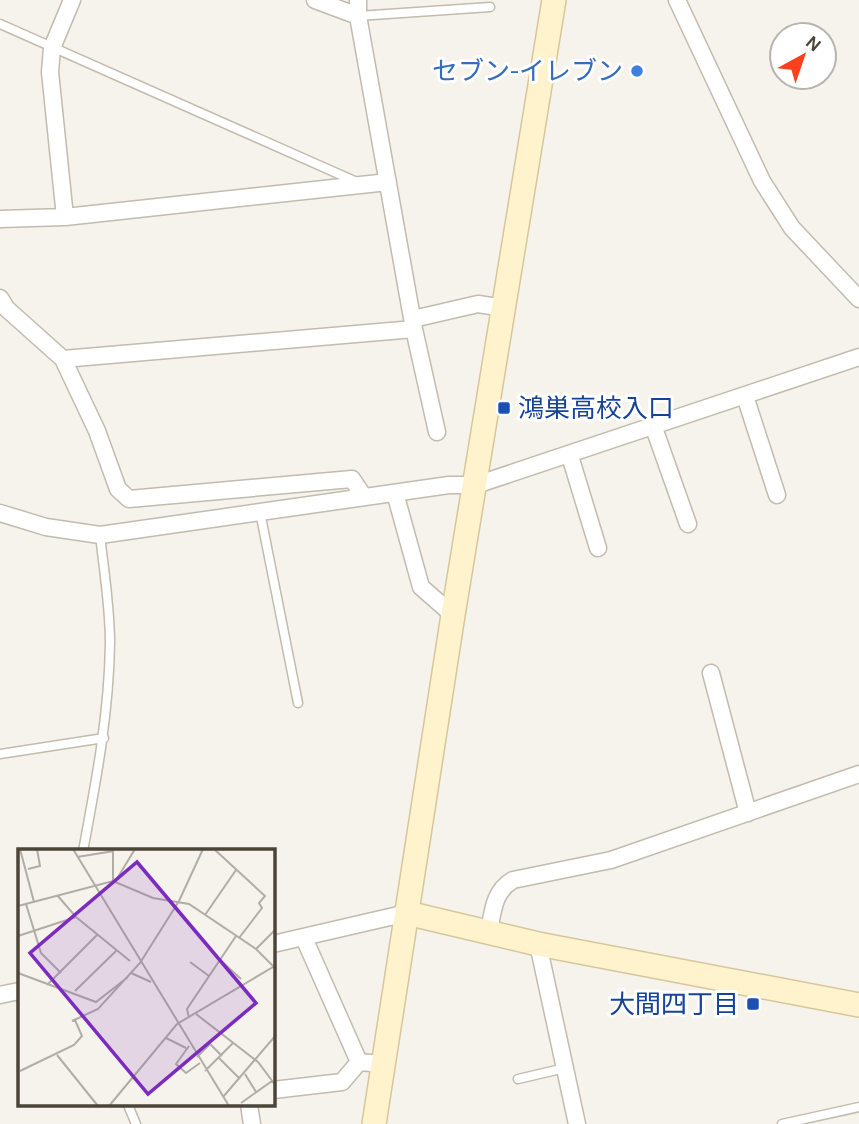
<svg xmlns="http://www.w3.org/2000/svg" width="859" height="1124" viewBox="0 0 859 1124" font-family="Karla,'Noto Sans JP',sans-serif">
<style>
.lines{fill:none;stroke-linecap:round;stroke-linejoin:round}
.lane-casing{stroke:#c2bbae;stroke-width:11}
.street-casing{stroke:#c2bbae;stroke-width:19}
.secondary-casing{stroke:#d6c79b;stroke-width:26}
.lane{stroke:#fff;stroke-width:8}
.street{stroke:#fff;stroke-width:16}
.secondary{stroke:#fff3cd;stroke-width:23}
.shop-dot{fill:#3f7fe0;stroke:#fff;stroke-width:2.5}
.transit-dot{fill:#1a4fb4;stroke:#fff;stroke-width:2.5}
.labels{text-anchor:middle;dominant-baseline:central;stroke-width:6;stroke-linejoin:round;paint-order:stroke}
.shop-label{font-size:26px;fill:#366cbe;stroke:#fff;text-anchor:end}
.transit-label{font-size:26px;fill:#164399;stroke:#fff;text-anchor:start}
.inset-road{fill:none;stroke:#b2ada4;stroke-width:2}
.view{fill:#7b2cbf;fill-opacity:0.15;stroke:#7b2cbf;stroke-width:3.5}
.inset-edge{fill:none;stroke:#4b4439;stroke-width:3.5}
</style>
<rect width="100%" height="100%" fill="#f6f3ec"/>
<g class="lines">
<g class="lane-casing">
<path id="lane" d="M358,16L490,7
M0,24L359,183
M260,512L298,703
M0,754L104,738
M83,851C96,782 109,714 110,643C110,607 104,571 100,535
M518,1079L565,1068
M128,1105L136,1124
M782,1124L859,1107"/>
</g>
<g class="street-casing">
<path id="street" d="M315,0L358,16
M358,0V16L414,329L437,432
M677,0L762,181L792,228L859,299
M65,217L50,72L52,48L72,0
M0,219L65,217L388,182
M0,298L7,309L63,359L97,431L118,489L129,499L352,479L364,497
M413,319L478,304L504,308
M63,359L414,329
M745,396L777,495
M654,428L688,524
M570,456L598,548
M395,493L421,587L453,615
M0,513L46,527L100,535L449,485H476L859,357
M711,673L748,813
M489,931C493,910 494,891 513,880L611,860L859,774
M304,938L359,1062
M273,944L407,913
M538,944L577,1124
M0,995L19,991
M273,1090L342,1082L359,1062L384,1064
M249,1105L252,1124"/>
</g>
<g class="secondary-casing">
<path id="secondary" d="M407,913L538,944L859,1005
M374,1124L453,615L554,0"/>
</g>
<use href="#lane" class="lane"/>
<use href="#street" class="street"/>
<use href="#secondary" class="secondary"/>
</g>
<circle class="shop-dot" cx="637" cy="71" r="7"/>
<g class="transit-dot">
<rect x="497" y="401" width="14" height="14" rx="3.5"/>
<rect x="746" y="997" width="14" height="14" rx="3.5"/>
</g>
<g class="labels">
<g class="shop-label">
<text x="623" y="71">セブン-イレブン</text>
</g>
<g class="transit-label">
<text x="518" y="408">鴻巣高校入口</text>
<text x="739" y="1004" text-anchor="end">大間四丁目</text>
</g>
</g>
<g transform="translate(18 849)">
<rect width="257" height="257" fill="#f6f3ec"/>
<path class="inset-road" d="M2,0L16,53M55,0L211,257M196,0L247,47L241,54L244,59L221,89M59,8L96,2M10,20L22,17L19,0M95,32V3M97,33L117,0M39,46L58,68L112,112M8,55L23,104L43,124M0,57L95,32L135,49L171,55L238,100L258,120M187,66L218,21M0,87L58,68M238,100L258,80M201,110L223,130M172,113L191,127M0,124L78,153L110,128M113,124L133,133M29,136L79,86M57,142L98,102M178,165L240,213L258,237M171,169L169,160L218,87M54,172L80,160L122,114L161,52L185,0M148,189L168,199M171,197L158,215L168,224L182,214M39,206L80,257M179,208L192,195L204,207M201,209L222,230M2,222L56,196L64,187L57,171M187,222L215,194M227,225L238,243M205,248L258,186M223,254L254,232M91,257L159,175L255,118"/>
<path class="view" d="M119,13L238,154L130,245L12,104Z"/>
<rect width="257" height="257" class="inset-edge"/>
</g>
<g transform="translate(803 56) rotate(40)"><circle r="33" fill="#ffffff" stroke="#b7b4b0" stroke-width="2"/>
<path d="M0-5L12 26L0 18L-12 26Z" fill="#fc3f1d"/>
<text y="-10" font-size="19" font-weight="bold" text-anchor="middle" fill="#4b4439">N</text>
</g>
</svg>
